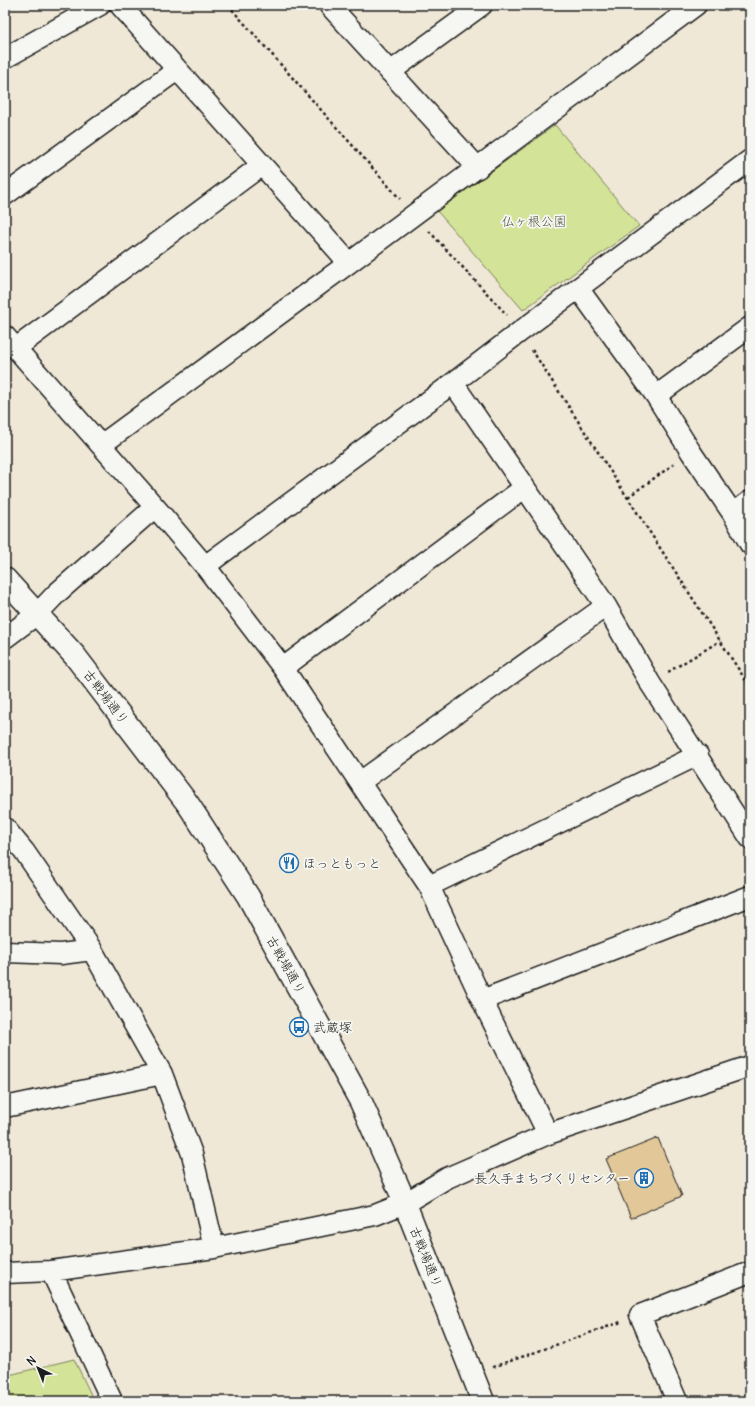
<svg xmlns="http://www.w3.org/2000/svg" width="755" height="1406" viewBox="0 0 755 1406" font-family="Delius,'Klee One',sans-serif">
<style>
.green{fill:#d3e397;stroke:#78805a}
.building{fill:#e2c898;stroke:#1c1c1c}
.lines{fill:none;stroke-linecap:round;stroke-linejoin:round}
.street-casing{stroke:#1c1c1c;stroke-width:23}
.secondary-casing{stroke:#1c1c1c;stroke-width:25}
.path{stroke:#1c1c1c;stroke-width:2.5;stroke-dasharray:3 3;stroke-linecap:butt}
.street{stroke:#f6f6f2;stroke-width:20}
.secondary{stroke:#f6f6f2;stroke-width:22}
.labels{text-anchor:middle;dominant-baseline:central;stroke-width:3.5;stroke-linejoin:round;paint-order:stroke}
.park-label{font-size:13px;fill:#535841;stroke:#f6f6f2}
.street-label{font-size:13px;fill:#1c1c1c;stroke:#f6f6f2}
.poi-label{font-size:13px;fill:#1c1c1c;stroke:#f6f6f2;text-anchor:start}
</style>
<rect width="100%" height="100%" fill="#f0e8d7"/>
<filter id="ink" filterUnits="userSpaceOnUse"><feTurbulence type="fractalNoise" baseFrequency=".025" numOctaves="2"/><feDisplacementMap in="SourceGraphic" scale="8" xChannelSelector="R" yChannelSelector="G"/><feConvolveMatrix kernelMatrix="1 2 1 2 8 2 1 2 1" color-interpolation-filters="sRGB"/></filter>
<g filter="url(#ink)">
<path class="green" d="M555,125L639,226L523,310L437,211Z
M74,1359L94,1401H5V1376Z"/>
<path class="building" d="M658,1138L682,1196L631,1218L606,1159Z"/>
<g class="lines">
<g class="street-casing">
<path id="street" d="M120,5L349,263
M329,5L478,168
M5,58L100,5
M390,72L482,5
M5,195L177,70
M578,288L656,396L691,452L733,514L750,544
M5,336L155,507L205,566L283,668L429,886L482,1000L548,1134
M16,348L262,165
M453,383L606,606L650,683L750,838
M656,396L750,327
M101,445L349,263L696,5
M733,514L750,501
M205,566L453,383L521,331L750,160
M5,638L37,614L57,593L155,507
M283,668L524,488
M360,782L606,606
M5,828L24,851L92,950L162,1074L192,1154L214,1248
M429,886L698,755
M5,952L61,954L92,950
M482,1000L750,896
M5,1107L162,1074
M51,1271L112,1401
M5,1273L51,1271L214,1248L375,1215L405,1203L447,1178L548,1134L750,1066
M677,1401L640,1315L750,1272"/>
</g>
<g class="secondary-casing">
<path id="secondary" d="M5,579L75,656L188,804L248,896L361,1102L400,1191L483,1401"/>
</g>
<path class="path" d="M228,5L400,199
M429,231L507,315
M532,350L750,687
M628,497L674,464
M668,672L720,641
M493,1367L621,1322"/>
<use href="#street" class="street"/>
<use href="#secondary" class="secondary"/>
</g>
</g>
<defs>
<g id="restaurant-ring" transform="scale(1)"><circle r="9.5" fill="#f6f6f2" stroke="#1f6fb2" stroke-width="1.5"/><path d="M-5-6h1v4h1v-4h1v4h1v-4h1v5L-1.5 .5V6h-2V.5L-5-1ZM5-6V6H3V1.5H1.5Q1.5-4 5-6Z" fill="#1f6fb2"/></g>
<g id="bus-ring" transform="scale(1)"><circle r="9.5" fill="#f6f6f2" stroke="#1f6fb2" stroke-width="1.5"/><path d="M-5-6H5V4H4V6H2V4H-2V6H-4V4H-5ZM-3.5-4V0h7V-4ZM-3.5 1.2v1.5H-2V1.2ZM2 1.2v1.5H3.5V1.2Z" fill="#1f6fb2"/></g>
<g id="building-ring" transform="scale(1)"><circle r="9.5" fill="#f6f6f2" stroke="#1f6fb2" stroke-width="1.5"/><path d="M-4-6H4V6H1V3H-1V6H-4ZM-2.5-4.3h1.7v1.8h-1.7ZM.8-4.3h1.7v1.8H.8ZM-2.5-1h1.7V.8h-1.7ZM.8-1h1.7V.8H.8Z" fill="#1f6fb2"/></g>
</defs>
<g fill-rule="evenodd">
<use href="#restaurant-ring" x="289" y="863"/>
<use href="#bus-ring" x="299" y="1027"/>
<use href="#building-ring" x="644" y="1178"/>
</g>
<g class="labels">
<g class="park-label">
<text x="534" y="221">仏ヶ根公園</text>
</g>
<g class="street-label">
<text transform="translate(106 697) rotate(53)">古戦場通り</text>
<text transform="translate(286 965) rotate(61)">古戦場通り</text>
<text transform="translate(426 1257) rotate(68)">古戦場通り</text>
</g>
<g class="poi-label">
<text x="303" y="863">ほっともっと</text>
<text x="313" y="1027">武蔵塚</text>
<text x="630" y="1178" text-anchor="end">長久手まちづくりセンター</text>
</g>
</g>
<rect width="755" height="1406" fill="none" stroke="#f6f6f2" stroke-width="20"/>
<rect x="10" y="10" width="735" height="1386" fill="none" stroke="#1c1c1c" stroke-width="1.5" filter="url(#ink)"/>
<g transform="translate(38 1368) rotate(317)" stroke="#f6f6f2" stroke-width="3" paint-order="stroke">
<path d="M0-3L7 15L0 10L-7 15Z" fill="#1c1c1c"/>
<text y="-6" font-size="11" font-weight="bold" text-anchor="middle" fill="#1c1c1c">N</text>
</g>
</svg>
